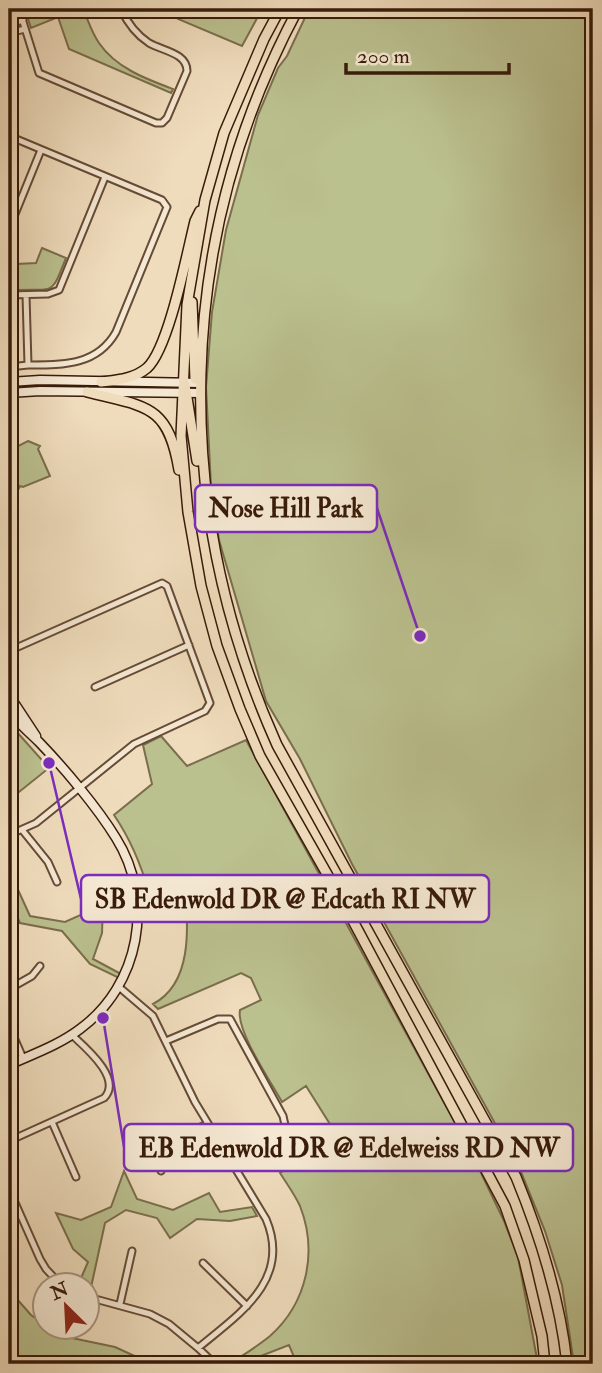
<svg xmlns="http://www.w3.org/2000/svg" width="602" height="1373" viewBox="0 0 602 1373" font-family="'IM FELL Double Pica',serif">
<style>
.green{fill:#bbc08f;stroke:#7a6e4c;stroke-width:2}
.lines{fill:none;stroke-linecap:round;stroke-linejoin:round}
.street-casing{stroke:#664b36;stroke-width:9}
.secondary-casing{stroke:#381b09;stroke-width:11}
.primary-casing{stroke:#381b09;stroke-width:12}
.street{stroke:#f5e8d3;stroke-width:5}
.secondary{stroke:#f5e8d3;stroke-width:8}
.primary{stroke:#efdcbc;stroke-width:9}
.leader{fill:none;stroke:#7b2cbf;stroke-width:2.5}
.callout-dot{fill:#7b2cbf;stroke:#f5e8d3;stroke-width:2.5}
.callout{fill:#f5e8d3;stroke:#7b2cbf;stroke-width:2.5}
.callout-label{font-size:26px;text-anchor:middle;font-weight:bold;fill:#381b09}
</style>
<rect width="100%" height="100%" fill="#efdcbc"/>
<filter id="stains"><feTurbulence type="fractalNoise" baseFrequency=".00286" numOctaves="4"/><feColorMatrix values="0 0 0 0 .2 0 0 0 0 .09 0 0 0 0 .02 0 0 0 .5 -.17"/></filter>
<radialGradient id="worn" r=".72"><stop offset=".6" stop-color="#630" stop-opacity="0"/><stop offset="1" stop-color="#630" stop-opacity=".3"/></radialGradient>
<path class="green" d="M44,9H83C88,20 92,33 99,43C116,68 146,79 173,89L171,93L69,49L58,17L31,28L27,16Z
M165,9H262L242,46L178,19Z
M309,9H593V1364H574L562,1285L545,1231L519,1167L352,864L300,759L266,701L219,540L211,486L206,387L212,312L226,230L258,115L278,68L287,56Z
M42,248L66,258C51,295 56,289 18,290L17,264L36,263Z
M28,441L40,446L38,449L50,476L23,487L20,486L18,490L9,485V453H11L14,448Z
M16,731L49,768L9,800V739Z
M161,736L187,766L246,740L471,1152L504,1221L518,1257L538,1364H297L289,1345L240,1364H230C243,1355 258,1346 270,1336C307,1303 318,1252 300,1206C295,1195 287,1184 280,1173L330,1141L333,1129L306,1086L282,1102C271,1082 236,1031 240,1010L261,1000L251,978L241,973L158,1009L153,1004C193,983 188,927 185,889L149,893C141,864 131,840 114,815L152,784L143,745Z
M9,870L30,916L65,922L103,905L102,933L93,959L121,974L119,978L90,964L62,931L20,923L9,898Z
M124,1171L137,1199L173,1210L209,1193L220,1212L252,1207L257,1216L230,1221L197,1219L170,1238L157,1218L126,1210L105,1223L90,1292L88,1291V1286L78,1285L88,1262L73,1249L56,1213L81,1220L111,1207Z
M9,1290L31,1315L45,1325L46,1328L72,1338L115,1347L152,1364H9Z"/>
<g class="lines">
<g class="street-casing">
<path id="street" d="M19,9L39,73L156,123H162L167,118L187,71C187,53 163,51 149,43C137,35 127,22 121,9
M9,24L23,20
M9,33L25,29
M9,136L162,200L167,207L116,332C97,366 62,365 28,365L26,295
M9,222L13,219L41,150
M9,295L48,294L59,290L105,177
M9,367L28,365
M9,651L162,583L167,586L210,703L205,711L134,744L36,823L9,835
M95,687L189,645
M23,831L48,862L57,882
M9,989L32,976L40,966
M9,1026L23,1058
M166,1041L218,1019H230L283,1116L285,1125L280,1133L231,1163
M52,1122L76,1177
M9,1141L104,1098C123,1079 86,1048 72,1035
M161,1171L156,1156L160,1146L207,1124
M9,1189L40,1259L46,1269L62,1286
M203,1263L247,1306
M88,1297L150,1314L169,1324L198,1348C239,1314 292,1280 266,1219L195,1102L153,1016L119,987
M120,1304L132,1251
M198,1348L215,1364"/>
</g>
<g class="secondary-casing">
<path id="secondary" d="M9,382L40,380L200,383
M9,393L40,391L200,393
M9,695L36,736
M9,712C18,723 29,732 39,742C64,768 97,807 116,838C155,900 140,985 80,1029C59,1045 33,1054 9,1065"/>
</g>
<g class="primary-casing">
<path id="primary" d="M280,9L264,39L224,133L205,200L187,305L181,436L188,512L201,586L217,646L240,709L260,756L344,904L505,1206L524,1260L542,1336L545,1364
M298,9C174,241 170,506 277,745L516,1177C541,1238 560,1299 567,1364
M192,302L195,379
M101,382C117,380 134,379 147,368C169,348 187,253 195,221L200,211
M185,385L197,461
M87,392C145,407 168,403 179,470"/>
</g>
<use href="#street" class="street"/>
<use href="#secondary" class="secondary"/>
<use href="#primary" class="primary"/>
</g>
<path class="leader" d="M420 636L377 508M49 763L81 899M103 1018L124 1147"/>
<g class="callout-dot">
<circle cx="420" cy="636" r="7"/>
<circle cx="49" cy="763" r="7"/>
<circle cx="103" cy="1018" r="7"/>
</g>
<g class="callout">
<rect x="195" y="485" width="182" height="47" rx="7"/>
<rect x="81" y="875" width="408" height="47" rx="7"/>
<rect x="124" y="1124" width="449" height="47" rx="7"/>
</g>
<g class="callout-label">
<text x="286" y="517">Nose Hill Park</text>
<text x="285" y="908">SB Edenwold DR @ Edcath RI NW</text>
<text x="349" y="1157">EB Edenwold DR @ Edelweiss RD NW</text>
</g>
<rect width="602" height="1373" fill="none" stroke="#efdcbc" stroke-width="35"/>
<rect x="10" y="10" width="581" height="1352" fill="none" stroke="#381b09" stroke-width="3.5"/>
<rect x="18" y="18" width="567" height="1338" fill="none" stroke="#381b09" stroke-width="2"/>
<g transform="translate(66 1306) rotate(336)"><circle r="33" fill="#f5e8d3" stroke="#a99682" stroke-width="2"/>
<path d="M0-5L12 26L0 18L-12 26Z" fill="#8f2418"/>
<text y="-10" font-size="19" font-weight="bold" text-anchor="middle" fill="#381b09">N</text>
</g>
<path d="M346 63v10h163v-10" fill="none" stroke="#381b09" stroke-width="3.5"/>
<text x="357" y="63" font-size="21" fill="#381b09" stroke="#f5e8d3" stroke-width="5" paint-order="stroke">200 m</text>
<rect width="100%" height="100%" filter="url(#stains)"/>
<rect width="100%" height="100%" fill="url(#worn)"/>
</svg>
